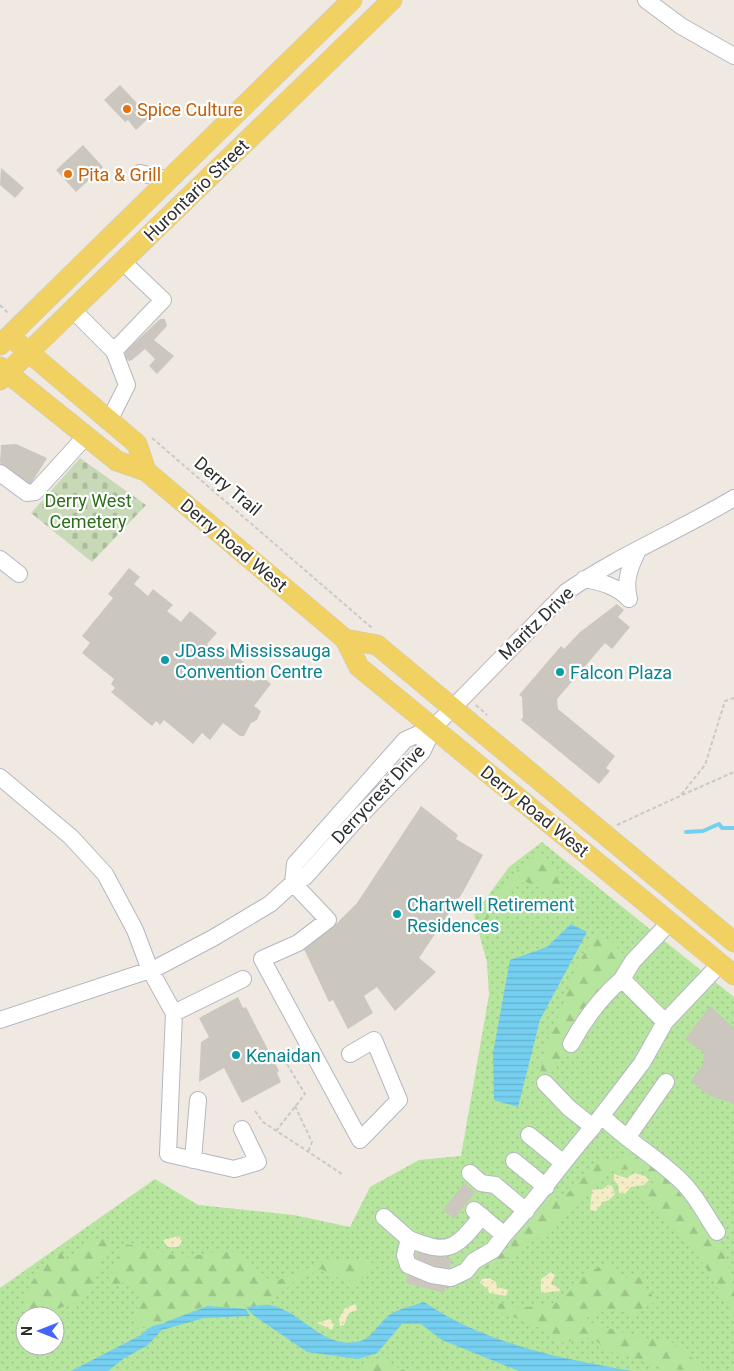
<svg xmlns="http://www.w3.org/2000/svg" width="734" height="1371" viewBox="0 0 734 1371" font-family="Roboto,sans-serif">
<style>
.grass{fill:url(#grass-dots);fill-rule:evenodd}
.forest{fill:url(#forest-firs)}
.sand{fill:url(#sand-dots)}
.cemetery{fill:url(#cemetery-stones)}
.water{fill:url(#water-rules)}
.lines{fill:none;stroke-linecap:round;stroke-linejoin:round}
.stream{stroke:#75cff0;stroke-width:4}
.building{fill:#cbc7bf}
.minor-casing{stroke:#b4b7c1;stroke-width:18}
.major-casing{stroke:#c9c9c9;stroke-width:21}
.path{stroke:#c9c9c9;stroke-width:2;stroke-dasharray:4 2.5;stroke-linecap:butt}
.minor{stroke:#fff;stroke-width:16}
.major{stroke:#f2d163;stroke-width:20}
.food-dot{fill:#e8710a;stroke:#fff;stroke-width:2}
.culture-dot{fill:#0f9aa8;stroke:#fff;stroke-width:2}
.labels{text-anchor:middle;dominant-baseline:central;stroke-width:4.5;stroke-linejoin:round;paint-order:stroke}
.food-label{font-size:18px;fill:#c56008;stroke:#fff;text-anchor:start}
.street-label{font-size:18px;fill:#2e2e2e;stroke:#fff}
.park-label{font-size:18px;fill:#2c6e1b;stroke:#fff}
.culture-label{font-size:18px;fill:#0d838f;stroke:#fff;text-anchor:start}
</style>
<defs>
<pattern id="grass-dots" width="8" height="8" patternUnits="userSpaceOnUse" patternTransform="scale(1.25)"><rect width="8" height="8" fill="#b6e59e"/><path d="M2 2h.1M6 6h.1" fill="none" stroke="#9dc588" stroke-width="1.8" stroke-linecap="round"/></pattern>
<pattern id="forest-firs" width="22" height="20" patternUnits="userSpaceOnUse" patternTransform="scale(1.25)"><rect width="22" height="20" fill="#b6e59e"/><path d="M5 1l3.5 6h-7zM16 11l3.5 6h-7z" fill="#9dc588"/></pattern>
<pattern id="sand-dots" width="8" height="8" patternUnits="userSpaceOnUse" patternTransform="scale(1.25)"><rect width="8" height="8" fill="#f3ecc5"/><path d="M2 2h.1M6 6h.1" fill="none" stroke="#d1cbaa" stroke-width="1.8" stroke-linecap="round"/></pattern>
<pattern id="cemetery-stones" width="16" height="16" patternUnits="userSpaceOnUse" patternTransform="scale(1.25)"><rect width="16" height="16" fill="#c8d9b8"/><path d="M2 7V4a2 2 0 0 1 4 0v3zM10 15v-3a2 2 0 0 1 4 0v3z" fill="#acbb9e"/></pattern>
<pattern id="water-rules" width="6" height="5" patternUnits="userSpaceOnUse" patternTransform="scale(1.25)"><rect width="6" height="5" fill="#75cff0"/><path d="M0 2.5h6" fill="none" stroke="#66b2ce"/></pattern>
</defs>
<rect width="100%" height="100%" fill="#efe9e1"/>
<path class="grass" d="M542,842L734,997V1371H0V1288L155,1179L198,1205L294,1215L350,1227L370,1187L419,1160L461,1156L489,995L487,962L474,915L509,867ZM25,1316H55V1346H25Z"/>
<path class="forest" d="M535,856L551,861L562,888L546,890L526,882L514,885L505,891L483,926L480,919L514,873Z
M595,936L613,942L626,958L572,1033L563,1055L536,1089L545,1051L579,962Z
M626,1156L658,1164L725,1254L734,1290V1317C710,1273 682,1222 637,1196L655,1181L646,1169L610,1170C603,1181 598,1179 590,1186C585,1191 583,1200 578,1206C554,1231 509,1256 478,1273L509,1247L547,1196L562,1199L598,1162Z
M104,1237L111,1243L83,1300L45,1313L25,1314V1293L44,1263L61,1252L66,1261L88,1241Z
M125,1244L157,1250L183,1258L214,1252H236L251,1262L263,1278L279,1280L325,1261L356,1260L377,1264L354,1287L321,1269L294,1282L274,1299L249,1309L207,1305L153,1328H135L139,1296L126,1282L106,1287Z
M609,1264L624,1279L642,1270L644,1286L658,1302L645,1304L637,1316C618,1308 600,1310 582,1320L638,1337L672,1342L701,1365L704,1371L666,1369L642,1360L609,1352L592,1337L560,1343L535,1325L489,1308L494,1302L521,1308L560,1302L587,1272Z
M378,1359L406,1371H363L362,1368Z"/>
<path class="sand" d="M635,1173L647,1177L649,1180L644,1185L631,1187L625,1194L619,1193L618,1185L614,1180V1174L626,1178Z
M608,1185L612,1186L615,1194L609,1200L603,1202L596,1211L590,1210L592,1190L603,1189Z
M179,1236L182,1242L178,1247H168L163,1240Z
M551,1272L555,1275L551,1284L559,1288L560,1291L541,1293V1279Z
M489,1278L496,1282L497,1287L508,1290L506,1296L489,1293L488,1289L480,1283L482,1279Z
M356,1304L357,1310L349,1313L344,1325L340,1326L339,1319L345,1308Z
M330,1319L334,1324L332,1330L317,1323Z"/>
<path class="cemetery" d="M80,458L146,505L92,562L31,513Z"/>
<path class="water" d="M571,924L587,932L540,1020L518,1107L494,1100L493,1053L510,960L547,947Z
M424,1302C486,1344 559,1358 632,1371H519L442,1340L421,1324H402L377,1353L358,1359L307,1352L253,1315L246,1307C253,1307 262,1304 269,1305C301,1310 321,1348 356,1342C373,1340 378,1322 391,1314C401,1308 413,1306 424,1302Z
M208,1306L246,1309L250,1316L204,1318L162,1330L148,1345L123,1359L108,1371H71L168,1321Z"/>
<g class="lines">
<path class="stream" d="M686,832L703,831L719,824L722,828H734
M143,1335L153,1328L161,1326"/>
</g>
<path class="building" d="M120,85L150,117L136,130L128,120L125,122L104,100Z
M83,145L103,167L76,192L56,170Z
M1,168L24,188L15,198L0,185Z
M160,319H165L167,326L154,340L174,356L157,374L149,366L155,359L145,349L132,360L129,361L124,357L125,352Z
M16,444L47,458L29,487L0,463L1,445Z
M129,568L140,577L134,584L148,596L153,589L173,605L167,611L181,622L190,611L217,633L207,644L221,655L226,648L246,664L240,671L254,682L260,675L271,684L254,706L261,711L257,720L251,723L244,736H240L223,723L210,740L202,733L193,744L164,720L160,725L156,721L152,726L111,692L115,688L111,684L114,679L82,653L90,643L82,636L113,598L108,594Z
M617,604L624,610L618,617L630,627L612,649L605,643L557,699L558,709L615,756L606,768L610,771L599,784L521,720L523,717L522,697L519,695L561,646L564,649L580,632Z
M421,806L458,835L456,839L483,855L463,892L419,958L436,972L395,1011L377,987L364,996L373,1013L348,1029L333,1000L329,1002L304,949L336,924L357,903Z
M238,997L243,1008L246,1007L279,1071L277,1073L281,1082L242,1103L224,1068L199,1082L201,1042L209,1037L199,1018Z
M710,1006L734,1028V1104L708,1095L691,1081L703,1064L704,1053L685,1039Z
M464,1183L475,1192L454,1219L443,1210Z
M418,1250L452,1259L448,1274L414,1265Z
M408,1274L447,1284L444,1293L406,1283Z"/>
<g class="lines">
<g class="minor-casing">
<path id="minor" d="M646,0L681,26L734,56
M140,173L169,180
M73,310L114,351
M110,419L127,385L114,351L163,300L123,262
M0,473L27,493L35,492L86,436
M0,559L19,574
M584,579C601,582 617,586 629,599
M629,599C624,580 630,567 638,550
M0,777L71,837L105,874L135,930L150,970L174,1013L168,1154L234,1169L258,1162L242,1129
M293,883L328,920L298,943L262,959L360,1140L399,1100L374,1040L350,1054
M293,883L295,864L405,740L434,727
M622,979L633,961L670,922
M174,1013L243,979
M0,1020L156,968L213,938L270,904L293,883L305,877L355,821L422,752L434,727L566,592C619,555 679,531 734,498
M571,1044C585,1018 600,998 622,979L665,1022L720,964
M602,1116C627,1141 657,1157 682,1182C696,1195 706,1216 717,1232
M596,1123L642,1063L665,1022
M529,1135L562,1162
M627,1138L666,1082
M193,1160L198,1100
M514,1161L546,1187
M470,1173L481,1183L495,1185L526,1211
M474,1210L504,1235C536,1201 562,1162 593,1127L569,1108L545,1083
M384,1217L409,1239L405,1255L408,1265L432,1275L451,1278L466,1271L474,1261L493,1250L504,1235
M409,1239C450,1256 456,1248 482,1216"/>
</g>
<g class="major-casing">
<path id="major" d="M19,344L137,444L146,471
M0,345L352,0
M0,367L117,461L146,471L345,639L359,667L734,975
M0,380L392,0
M345,639L377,645L734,942"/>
</g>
<path class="path" d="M0,305L9,314
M152,438L372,628
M476,705L487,715
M682,795L734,772
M617,825L680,796L705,765L725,701L734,698
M295,1106L312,1142L308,1152
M255,1111L263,1122L342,1174
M276,1131L305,1094L287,1064"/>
<use href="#minor" class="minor"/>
<use href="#major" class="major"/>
</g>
<g class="food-dot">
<circle cx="127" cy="109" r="5"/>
<circle cx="68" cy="174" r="5"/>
</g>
<g class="culture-dot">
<circle cx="165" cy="660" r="5"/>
<circle cx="560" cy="672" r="5"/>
<circle cx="397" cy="914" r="5"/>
<circle cx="236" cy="1055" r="5"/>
</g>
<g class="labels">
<g class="food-label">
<text x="137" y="109">Spice Culture</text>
<text x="78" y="174">Pita &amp; Grill</text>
</g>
<g class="street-label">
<text transform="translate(196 190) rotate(-44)">Hurontario Street</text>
<text transform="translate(228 486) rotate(40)">Derry Trail</text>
<text transform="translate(234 545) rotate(40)">Derry Road West</text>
<text transform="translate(536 623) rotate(-44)">Maritz Drive</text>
<text transform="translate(378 794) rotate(-47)">Derrycrest Drive</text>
<text transform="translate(535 811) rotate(39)">Derry Road West</text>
</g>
<g class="park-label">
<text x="88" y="500">Derry West<tspan x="88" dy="21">Cemetery</tspan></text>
</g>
<g class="culture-label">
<text x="175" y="650">JDass Mississauga<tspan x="175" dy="21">Convention Centre</tspan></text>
<text x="570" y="672">Falcon Plaza</text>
<text x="407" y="904">Chartwell Retirement<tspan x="407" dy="21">Residences</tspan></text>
<text x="246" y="1055">Kenaidan</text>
</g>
</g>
<g transform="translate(40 1331) rotate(270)"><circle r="24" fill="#ffffff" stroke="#ababab"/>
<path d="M0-4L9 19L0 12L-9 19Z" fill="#4264fb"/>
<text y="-8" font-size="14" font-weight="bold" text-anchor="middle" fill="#2e2e2e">N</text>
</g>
</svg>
